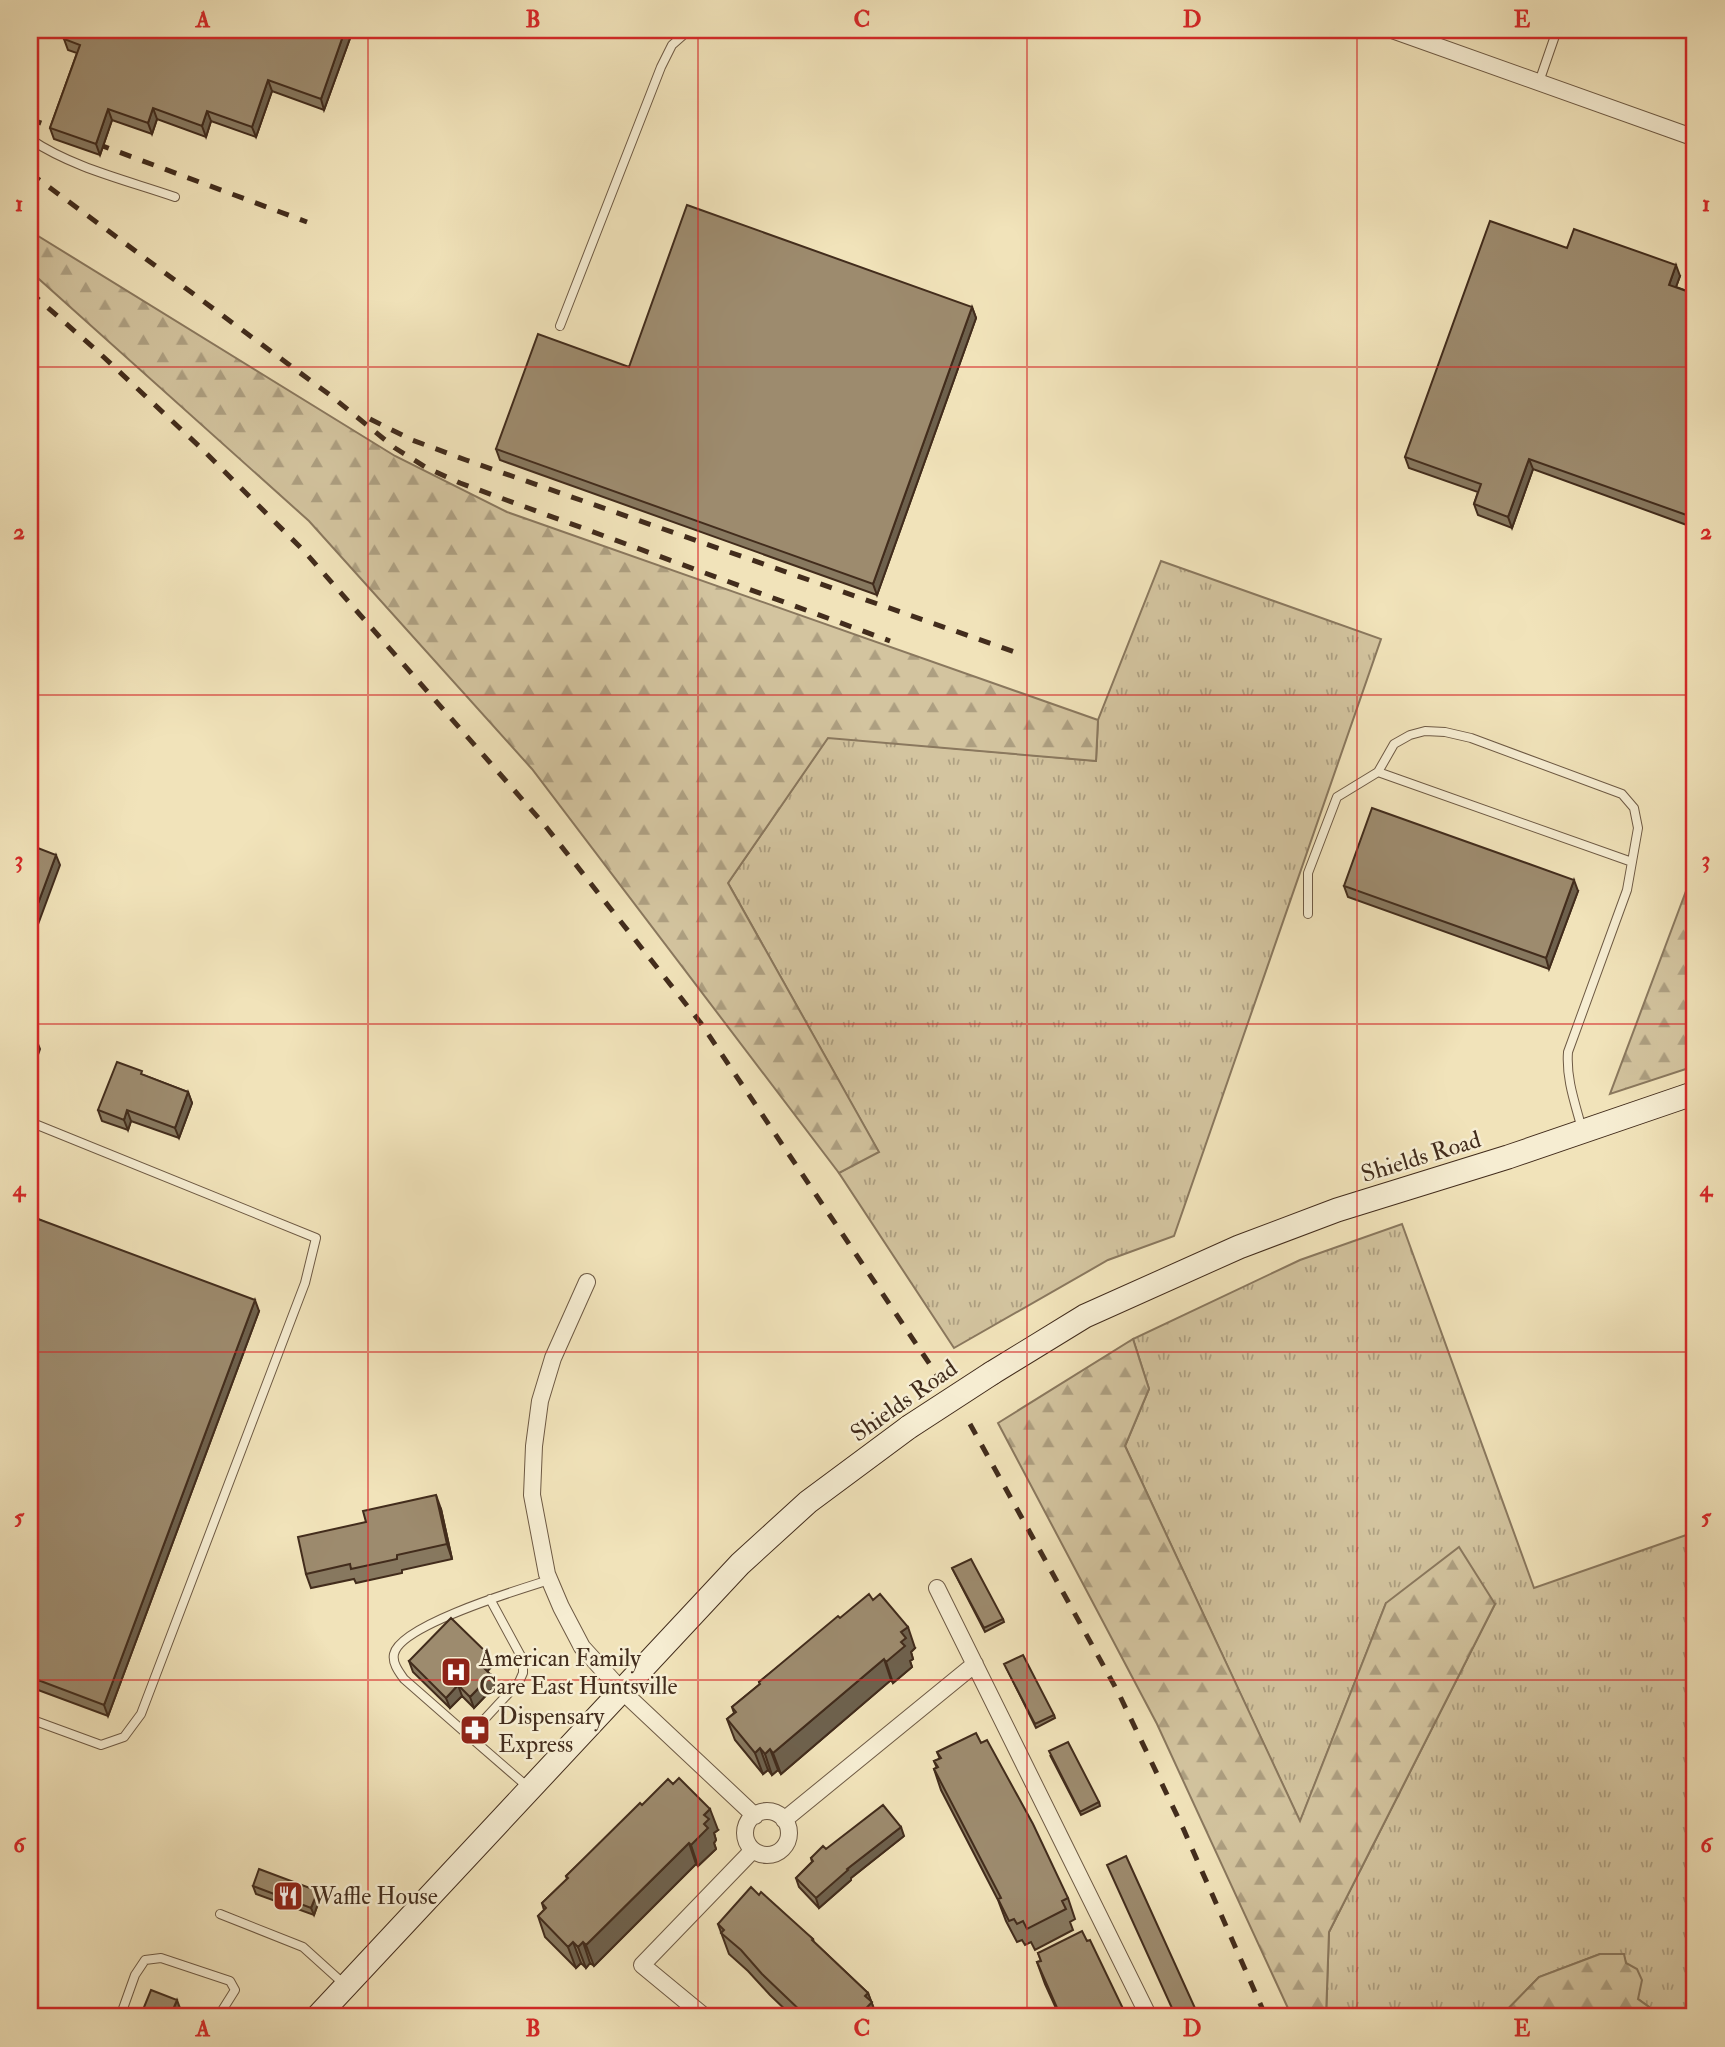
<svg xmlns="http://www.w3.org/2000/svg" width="1725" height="2047" viewBox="0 0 1725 2047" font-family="'IM FELL Double Pica',serif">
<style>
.grass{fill:url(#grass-tufts);stroke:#8a785e;stroke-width:2}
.forest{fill:url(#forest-firs);stroke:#8a785e;stroke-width:2}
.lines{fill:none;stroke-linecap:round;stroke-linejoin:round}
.lane-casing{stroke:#6e5a44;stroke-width:10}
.street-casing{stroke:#6e5a44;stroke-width:18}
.secondary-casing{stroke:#422c1c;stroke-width:25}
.lane{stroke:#f6edd2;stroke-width:8}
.street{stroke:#f6edd2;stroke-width:16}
.secondary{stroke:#f6edd2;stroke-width:23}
.rail{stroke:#422c1c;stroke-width:5;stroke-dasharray:12 12;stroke-linecap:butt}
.secondary-bridge-casing{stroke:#422c1c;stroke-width:25;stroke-linecap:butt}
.secondary-bridge{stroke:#f6edd2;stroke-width:23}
.wall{fill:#87785f;stroke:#422c1c;stroke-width:2}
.shaded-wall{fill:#6e614d;stroke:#422c1c;stroke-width:2}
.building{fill:#9d8b6e;stroke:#422c1c;stroke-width:2}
.grid{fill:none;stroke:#d62828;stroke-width:2;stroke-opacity:0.55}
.labels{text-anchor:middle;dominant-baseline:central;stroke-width:5;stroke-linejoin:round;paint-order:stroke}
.street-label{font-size:24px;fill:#422c1c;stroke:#f6edd2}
.poi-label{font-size:24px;fill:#422c1c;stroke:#f6edd2;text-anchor:start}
.neatline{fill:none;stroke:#d62828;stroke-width:2.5}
.grid-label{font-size:23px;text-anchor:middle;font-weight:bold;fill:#d62828}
</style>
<defs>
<pattern id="grass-tufts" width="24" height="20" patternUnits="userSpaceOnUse" patternTransform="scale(1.75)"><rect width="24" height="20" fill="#d3c49f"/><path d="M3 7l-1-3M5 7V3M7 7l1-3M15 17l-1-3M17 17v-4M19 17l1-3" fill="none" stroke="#ad9f81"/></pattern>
<pattern id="forest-firs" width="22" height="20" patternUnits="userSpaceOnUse" patternTransform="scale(1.75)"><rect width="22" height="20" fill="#d3c49f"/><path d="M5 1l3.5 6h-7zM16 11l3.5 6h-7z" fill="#ad9f81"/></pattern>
</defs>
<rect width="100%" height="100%" fill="#f1e3ba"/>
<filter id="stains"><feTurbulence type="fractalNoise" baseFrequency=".00286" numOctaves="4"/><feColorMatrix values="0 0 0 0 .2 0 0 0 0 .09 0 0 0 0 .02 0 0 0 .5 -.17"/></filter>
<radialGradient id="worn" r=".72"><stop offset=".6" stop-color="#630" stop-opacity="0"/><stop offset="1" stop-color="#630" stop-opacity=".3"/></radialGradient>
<path class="grass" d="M1161,561L1381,639L1174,1236L1108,1260L954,1348L839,1173L878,1151L728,883L828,737L1096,761L1098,720Z
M1402,1224L1534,1588L1695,1532V2017H1655L1649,2007L1638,1999L1623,1954H1600L1539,1977L1500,2017H1326L1329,1932L1495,1604L1386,1603L1300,1822L1125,1446L1149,1389L1133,1339L1300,1260Z"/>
<path class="forest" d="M30,231L395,456L507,512L1098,720L1096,761L828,738L728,883L879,1152L839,1173L532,769L309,521L30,271Z
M1695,867V1066L1610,1094Z
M1133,1339L1149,1389L1125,1446L1300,1821L1386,1603L1459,1547L1495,1604L1329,1932L1326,2017H1292L1157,1724L998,1423Z
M1600,1954H1624L1626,1963L1637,1969L1642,1980L1638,1999L1649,2007L1655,2017H1500L1539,1977Z"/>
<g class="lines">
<g class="lane-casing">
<path id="lane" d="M1539,82L1557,30
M30,139C73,168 126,180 175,197
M560,326L661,67L672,45L689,30
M1378,772L1632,862
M1308,914V873L1337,797L1378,772L1394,744L1410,735L1425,731L1445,732L1471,738L1622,794L1634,808L1638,828L1627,890L1568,1052C1566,1079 1575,1103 1582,1129
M30,1122L316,1238L305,1283L141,1714L124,1737L101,1745L30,1719
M490,1599L523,1660V1673L519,1682L469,1736L529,1788
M469,1736L404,1679C399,1672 392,1663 394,1654C400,1625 521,1589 549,1580
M220,1914L303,1947L344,1984
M120,2017L135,1975L145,1960L161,1958L230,1981L235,1990L218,2017"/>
</g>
<g class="street-casing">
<path id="street" d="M1392,30L1695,138
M587,1282L553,1358L540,1401L534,1446L532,1495L547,1574L561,1607L582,1647L623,1692L755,1816
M937,1588L1149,2017
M745 1833a22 22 0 1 1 44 0a22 22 0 1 1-44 0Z
M784,1820L975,1664
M705,2017L642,1965L753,1850"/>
</g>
<g class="secondary-casing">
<path id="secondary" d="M992,1373L1085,1316L1239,1247L1337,1210L1508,1157L1695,1093
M317,2017L740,1564L808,1502L909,1427"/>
</g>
<use href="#lane" class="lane"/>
<use href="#street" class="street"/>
<use href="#secondary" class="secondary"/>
<path class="rail" d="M30,119L307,222
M30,173L330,395L395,448L427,468L460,483L890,641
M30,292L95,349L200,447L304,551L543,823L700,1022L937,1375
M370,419L412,440L466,460L1015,652
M970,1424L1118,1692L1183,1828L1266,2017"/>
<g class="secondary-bridge-casing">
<path id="secondary-bridge" d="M909,1427L992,1373"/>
</g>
<use href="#secondary-bridge" class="secondary-bridge"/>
</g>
<path class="wall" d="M67,30H353L324,110L272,91L256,137L211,121L206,137L157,119L152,134L112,120L100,155L54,139L50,128L77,53L68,50L64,39Z
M1567,248L1680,276L1676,287L1695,294V528L1533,469L1512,528L1478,515L1474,504L1478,492L1409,468L1405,457Z
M972,307L976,318L877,595L500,460L496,449L629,367Z
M1344,886L1578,891L1549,969L1348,897Z
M143,1075L188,1092L192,1103L179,1138L131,1121L128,1130L102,1121L98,1110Z
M30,1216L259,1311L108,1716L30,1687Z
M441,1509L452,1559L402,1570V1573L356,1583L354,1579L311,1588L306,1574Z
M952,1568L1003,1619L1004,1622L985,1632Z
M840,1618L915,1648L911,1652L913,1659L910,1661L912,1667L893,1683L891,1680L781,1774L778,1770L772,1775L768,1770L763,1774L735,1740L727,1719L734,1713L732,1707L760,1684L759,1682Z
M489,1655L493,1665L487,1671L495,1686L474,1708L462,1696L450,1708L413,1672L409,1661Z
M1006,1667L1054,1715L1055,1718L1036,1728Z
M937,1752L1068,1898L1075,1919L1070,1922L1073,1930L1035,1950L1031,1942L1025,1945L1022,1940L1017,1942L1006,1921L998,1900L941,1790L934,1769L937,1768L934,1761L940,1759Z
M1050,1755L1099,1802L1100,1806L1081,1815Z
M642,1805L718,1830L714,1833L716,1840L714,1843L716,1849L698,1866L696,1864L594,1966L590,1963L586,1968L581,1963L576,1968L545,1937L538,1916L544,1910L542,1903L567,1879L566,1876Z
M904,1836L851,1878V1880L819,1908L799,1887L796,1878L812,1862L811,1858L826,1849Z
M253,1886L318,1891L320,1898L314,1915L256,1894Z
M759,1895L813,1939L814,1942L868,1993L877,2017H793L770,1995L748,1971L729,1954L718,1924Z
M1087,1941L1127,2017H1060L1045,1984L1037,1962L1041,1961L1038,1953Z"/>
<path class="shaded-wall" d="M345,30H353L324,110L321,99Z
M268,80L272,91L256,137L252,127Z
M153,108L157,119L152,134L148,123Z
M108,109L112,120L100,155L96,144Z
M207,111L211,121L206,137L202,126Z
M1676,265L1680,276L1673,295L1669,285Z
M972,307L976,318L877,595L873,584Z
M1529,459L1533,469L1512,528L1508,517Z
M56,855L60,865L30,946V925Z
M1574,880L1578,891L1549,969L1546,958Z
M36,1039L40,1049L32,1072L30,1066V1056Z
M188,1092L192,1103L179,1138L175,1128Z
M127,1110L131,1121L128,1130L124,1120Z
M255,1300L259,1311L108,1716L104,1705Z
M436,1495L441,1509L452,1559L447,1544Z
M908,1627L915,1648L911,1652L913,1659L910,1661L912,1667L893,1683L886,1662L901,1642V1632Z
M489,1655L493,1665L484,1675L480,1664Z
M884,1659L891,1680L781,1774L773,1753Z
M491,1675L495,1686L474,1708L470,1697Z
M458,1685L462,1696L450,1708L446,1698Z
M760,1748L768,1770L763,1774L755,1753Z
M770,1749L778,1770L772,1775L765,1754Z
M710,1809L718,1830L714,1833L716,1840L714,1843L716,1849L698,1866L691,1845L704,1824V1815Z
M901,1827L904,1836L851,1878V1880L819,1908L816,1898L847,1869Z
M689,1843L696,1864L594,1966L586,1945Z
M318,1891L320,1898L314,1915L311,1908Z
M573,1942L581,1963L576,1968L568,1947Z
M583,1942L590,1963L586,1968L578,1947Z
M868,1993L877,2017H858L865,1996Z
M177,2000L181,2011L178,2017H170Z"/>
<path class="building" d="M67,30H345L321,99L268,80L252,127L207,111L202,126L153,108L148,123L108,109L96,144L50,128L80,45L64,39Z
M687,205L972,307L873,584L496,449L538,334L629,367Z
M1490,221L1567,248L1574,229L1676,265L1669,285L1695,294V518L1529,459L1508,517L1474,504L1481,484L1405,457Z
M1372,808L1574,880L1546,958L1344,886Z
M30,845L56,855L30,925Z
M30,1036L36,1039L30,1056Z
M117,1062L142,1071L141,1074L188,1092L175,1128L127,1110L124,1120L98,1110Z
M30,1216L255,1300L104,1705L30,1677Z
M436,1495L447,1544L397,1555V1559L351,1569L350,1564L306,1574L298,1537L366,1522L363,1511Z
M971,1559L1003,1619L984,1628L952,1568Z
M869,1594L873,1600L880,1594L908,1627L901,1632L906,1638L901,1642L905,1646L886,1662L884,1659L773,1753L770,1749L765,1754L760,1748L755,1753L727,1719L736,1712L732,1707L760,1684L759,1682L838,1616L840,1618Z
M451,1618L489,1655L480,1664L491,1675L470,1697L458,1685L446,1698L409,1661Z
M1023,1655L1054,1715L1035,1724L1004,1664Z
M976,1733L981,1743L987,1740L1033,1824L1068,1898L1062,1901L1066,1909L1027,1929L1023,1921L1017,1924L1014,1919L1009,1921L998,1899L1001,1898L934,1769L938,1767L934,1761L941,1758L937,1752Z
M1068,1742L1099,1802L1080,1812L1049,1751Z
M679,1778L710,1809L704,1815L709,1819L704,1824L708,1828L691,1845L689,1843L586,1945L583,1942L578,1947L573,1942L568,1947L538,1916L546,1908L542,1903L568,1878L566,1876L640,1803L642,1805L668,1779L673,1784Z
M883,1805L901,1827L847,1869L848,1870L816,1898L796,1878L813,1861L811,1858L823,1846L826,1849Z
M1126,1856L1199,2017H1176L1107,1865Z
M259,1869L318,1891L311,1908L253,1886Z
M751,1887L759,1895L761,1892L813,1939L812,1940L868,1993L865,1996L872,2002L858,2017H807L762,1974L741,1950L721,1933L724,1930L718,1924Z
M1082,1931L1087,1941L1090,1940L1127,2017H1061L1037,1962L1041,1961L1038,1953Z
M151,1990L177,2000L170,2017H140Z"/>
<path class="grid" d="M368,30V2017M698,30V2017M1027,30V2017M1357,30V2017M30,367H1695M30,695H1695M30,1024H1695M30,1352H1695M30,1680H1695"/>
<defs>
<g id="hospital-square" transform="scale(1.575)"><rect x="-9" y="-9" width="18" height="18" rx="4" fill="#8f2418" stroke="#f6edd2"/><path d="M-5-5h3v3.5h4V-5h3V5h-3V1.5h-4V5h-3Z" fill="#fff"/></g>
<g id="pharmacy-square" transform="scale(1.575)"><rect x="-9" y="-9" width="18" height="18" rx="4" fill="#8f2418" stroke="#f6edd2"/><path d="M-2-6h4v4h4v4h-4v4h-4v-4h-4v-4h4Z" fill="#fff"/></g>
<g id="restaurant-square" transform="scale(1.575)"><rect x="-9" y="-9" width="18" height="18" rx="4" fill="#8f2418" stroke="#f6edd2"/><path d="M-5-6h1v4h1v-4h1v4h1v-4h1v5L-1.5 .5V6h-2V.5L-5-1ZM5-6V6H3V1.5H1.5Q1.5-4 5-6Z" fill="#fff"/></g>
</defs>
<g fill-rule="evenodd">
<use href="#hospital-square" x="456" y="1672"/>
<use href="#pharmacy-square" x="475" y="1730"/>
<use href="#restaurant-square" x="288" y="1896"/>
</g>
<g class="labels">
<g class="street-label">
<text transform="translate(1421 1157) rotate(-17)">Shields Road</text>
<text transform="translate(904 1401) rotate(-35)">Shields Road</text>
</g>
<g class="poi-label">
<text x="479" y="1658">American Family<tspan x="479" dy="28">Care East Huntsville</tspan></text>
<text x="498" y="1716">Dispensary<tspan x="498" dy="28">Express</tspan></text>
<text x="311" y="1896">Waffle House</text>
</g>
</g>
<rect width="1725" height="2047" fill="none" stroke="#f1e3ba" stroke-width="77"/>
<rect x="38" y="38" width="1648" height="1970" class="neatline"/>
<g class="grid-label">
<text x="203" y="27">A</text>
<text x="533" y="27">B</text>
<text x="862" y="27">C</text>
<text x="1192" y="27">D</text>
<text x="1522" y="27">E</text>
<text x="19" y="211">1</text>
<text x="1706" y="211">1</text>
<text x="19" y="539">2</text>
<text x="1706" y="539">2</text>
<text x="19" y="867">3</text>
<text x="1706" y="867">3</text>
<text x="19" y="1196">4</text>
<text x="1706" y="1196">4</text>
<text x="19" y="1524">5</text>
<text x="1706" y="1524">5</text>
<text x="19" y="1852">6</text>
<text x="1706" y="1852">6</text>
<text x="203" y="2036">A</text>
<text x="533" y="2036">B</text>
<text x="862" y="2036">C</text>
<text x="1192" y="2036">D</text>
<text x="1522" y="2036">E</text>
</g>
<rect width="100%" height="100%" filter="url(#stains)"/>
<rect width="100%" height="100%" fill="url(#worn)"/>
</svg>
